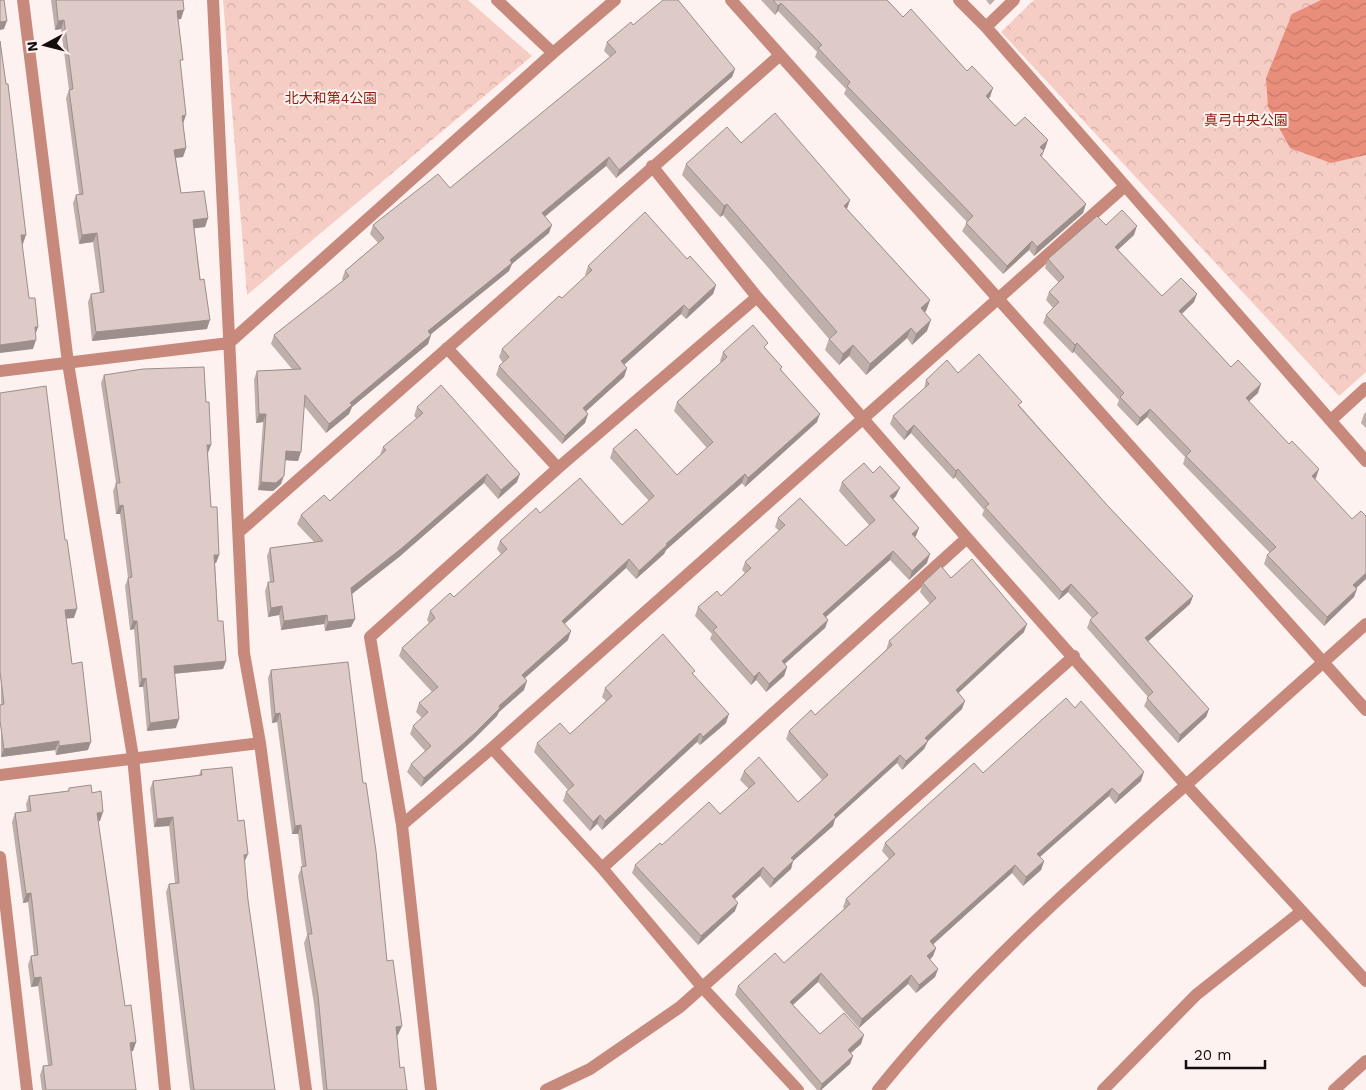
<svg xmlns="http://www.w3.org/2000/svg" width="1366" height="1090" viewBox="0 0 1366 1090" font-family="'Work Sans','Noto Sans JP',sans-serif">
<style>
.park{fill:url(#park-crowns)}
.water{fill:url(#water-waves)}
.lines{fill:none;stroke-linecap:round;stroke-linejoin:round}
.minor{stroke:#c7897c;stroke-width:12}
.wall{fill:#bfafab}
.shaded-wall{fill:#9b8e8b}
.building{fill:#decbc7;stroke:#9b8e8b}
.labels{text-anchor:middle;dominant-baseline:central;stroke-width:4;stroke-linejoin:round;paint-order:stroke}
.park-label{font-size:14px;fill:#891e0b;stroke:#fef2f0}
</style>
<defs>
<pattern id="park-crowns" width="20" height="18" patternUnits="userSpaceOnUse" patternTransform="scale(1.25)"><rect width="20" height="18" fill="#f6cdc4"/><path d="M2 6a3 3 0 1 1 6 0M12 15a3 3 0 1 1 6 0" fill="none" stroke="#d2afa7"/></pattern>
<pattern id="water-waves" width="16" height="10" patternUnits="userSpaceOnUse" patternTransform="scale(1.25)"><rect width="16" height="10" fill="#e98e7b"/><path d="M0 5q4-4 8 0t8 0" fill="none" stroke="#c77969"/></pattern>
</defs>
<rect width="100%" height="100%" fill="#fef2f0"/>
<path class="park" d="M223,0H468L532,56L247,295Z
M1034,0H1366V372L1339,396L1001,32Z"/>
<path class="water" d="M1321,0H1366V155L1331,163L1290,148L1268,107L1266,78L1292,14Z"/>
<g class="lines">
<path class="minor" d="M23,0L68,363L133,757L165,1090
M213,0L244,653L260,743
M497,0L553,53
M731,0L1366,710
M959,0L986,27L1366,461
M986,27L1014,0
M652,166L757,297L967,538L1186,785L1366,981
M447,348L558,468
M0,371L229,343L553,53L615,0
M1331,420L1366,388
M240,531L779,56
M492,748L602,868L703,988L798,1090
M0,775L260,743L306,1090
M402,825L492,748L1125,186
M0,857L27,1090
M602,868L967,538
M431,1090L402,825L370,637L558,468L757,297
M546,1090L590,1069L680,1007L1074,656
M878,1090C969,977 1077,880 1186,785C1246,732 1306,678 1366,624
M1103,1090L1196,995L1302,911
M1334,1090L1366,1061"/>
</g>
<path class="wall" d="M51,0H183L181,19H178L183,123L186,148L183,157L176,158L181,193L208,218L205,227L194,228L207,329L92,341L88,302L91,294L100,293L93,242L79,244L73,203L76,195L79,194L66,98L69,90L61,29L55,30Z
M761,0H887L903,17L990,97L988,98L1015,126L1045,149L1043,150L1044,151L1042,157L1086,204L1083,213L1034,256L1029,250L1003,274L962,231L967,222L844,94L846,89L815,57L817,52L778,11L775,15Z
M986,0H995L990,5Z
M633,25L735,69L732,77L616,178L606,166L545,217L549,233L512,264L509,271L431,334V335L428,344L352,407L349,414L326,433L304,406L298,461L285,460L281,484L273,491L258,490L263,422L256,423L254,379L257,371L292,369L271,344L274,335L343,281L342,279L345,271L378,243L370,234L373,225L450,188L610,57L604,51L607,42Z
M741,143L850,200L847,209L930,300L926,311L924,313L927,331L912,345L907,338L866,375L849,356L839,365L825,350L829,339L723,215L720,217L682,175L686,164Z
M1106,225L1134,235L1118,250L1162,296L1194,302L1182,314L1231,367L1258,393L1248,401L1316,478L1315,479L1356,588L1354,597L1324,626L1264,564L1267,555L1270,553L1183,464L1185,457L1147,417L1137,426L1117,405L1119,400L1074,352L1072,353L1043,323L1046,315L1053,308L1046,300L1049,292L1059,283L1045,268L1048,259Z
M687,259L716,285L713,294L686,319L681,314L624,365L627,368L624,377L586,411L588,414L585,423L562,444L496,375L499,366L503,363L499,357L502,349L562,298L586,276L585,275L588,266Z
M766,349L782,367L781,370L817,422L745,487L742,483L666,550L664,554L636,579L626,568L564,624L568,640L524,679V690L499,712L497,716L472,741L421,787L407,772L411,764L425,751L410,734L413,726L422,718L416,712L419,703L432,692L399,656L402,648L429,623L427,620L430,611L454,597L501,554L497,549L500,541L540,513L622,525L649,501L610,458L613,449L677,475L707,448L674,411L677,402L721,362L720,361L723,352Z
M958,373L1020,406L1107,505L1193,596L1190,604L1148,641L1209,709L1206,717L1178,743L1144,706L1148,697L1087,628L1090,620L1092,618L1068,592L1059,600L982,515L984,510L955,477L953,479L911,433L904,440L890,424L893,416L924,389L926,380Z
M104,375L207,453L211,507L219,555L216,563H215L218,621L226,661L223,669L174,674L176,728L147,731L143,687H139L134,629L130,630L125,586L128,578L120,514H116L113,491L116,483L101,383Z
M0,393L74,618H66L72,664L88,750L56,755L55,750L1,757Z
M417,407L517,482L498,499L484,483L399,557L352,594L355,619L351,627L325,631L324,624L281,630L279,615L268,617L265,591L268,582H270L267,556L270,548L314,542L297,524L301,515L330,501L380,455L383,447L417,419L414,416Z
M1366,412V428L1361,423L1364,414Z
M873,473L896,496L893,499L919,528L915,537L927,563L909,580L890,560L826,617L828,620L825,628L784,664L787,667L784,676L766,692L756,680L751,685L710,639L712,634L695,616L698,607L721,596L745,573L742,570L745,562L779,531L775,527L778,518L846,546L869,525L839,491L842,482Z
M951,578L1024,632L958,693L962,709L928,741L924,749L902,770L897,763L835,819L833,826L793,861L791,869L770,888L760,876L735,899V911L698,945L632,873L635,865L662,845L720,814L749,789L740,780L744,771L798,802L822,780L786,739L789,731L815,715L886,650L889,641L930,604L920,592L923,583Z
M271,670L363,783L387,961L398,1035H396L400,1068L407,1090H323L314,1004L304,943L307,935L298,876L302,867L298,834H292L277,722L272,723L268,678Z
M694,675L726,723L700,745L697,742L602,830L597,824L590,831L563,801L566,792L568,790L534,752L537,743L570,734L606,701L602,697L605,688Z
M201,770L238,821L244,863L248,900L275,1090H190L166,892L169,884L175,883L169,826L154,827L150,789L153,781L199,775Z
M983,773L1141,781L1115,804L1109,796L1040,857L1044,861L1041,870L1023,886L1012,873L933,944L936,948L933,956L930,960L938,969L935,977L916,993L908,984L859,1028L818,982L793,1005L820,1034L861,1044L851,1053L853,1056L850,1064L821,1090H817L735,995L738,986L784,963L844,909L843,907L846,899L889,859L882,851L885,843Z
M69,788L92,793L100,821H98L125,1006L136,1042L133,1051H131L136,1090H42L40,1075L43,1066L48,1065L38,986L31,987L28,965L31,956H34L28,902L23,903L12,822L15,813L27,812L26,804L29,796L68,791Z"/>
<path class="shaded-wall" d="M781,3L778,11L775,15L778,6Z
M184,10L181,19L173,20L177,11Z
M64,20L61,29L55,30L58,21Z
M7,21L4,29L0,30V22Z
M735,69L732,77L616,178L619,170Z
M993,88L990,97L982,104L986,96Z
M186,115L183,124L182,116Z
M1048,140L1045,149L1037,156L1040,147Z
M186,148L183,157L171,158L174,150Z
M609,157L606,166L539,221L542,213Z
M850,200L846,211L844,206Z
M727,204L723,215L720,217L724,206Z
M1086,204L1083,213L1034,256L1037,247Z
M208,218L205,227L189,229L193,220Z
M552,225L549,233L512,264L509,271L425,339L428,331L510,260Z
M1137,226L1134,235L1112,255L1115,247Z
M97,233L93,242L79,244L82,235Z
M21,235H26L23,244H18Z
M1032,241L1029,250L1003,274L1007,266Z
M716,285L713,294L686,319L689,310Z
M1197,294L1194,302L1176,319L1179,311Z
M930,300L926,311L917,319L921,308Z
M684,305L681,314L618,370L621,361Z
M210,320L207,329L92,341L96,332Z
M931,320L927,331L912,345L916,334Z
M35,327H38L35,336Z
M911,328L907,338L866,375L870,364Z
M431,335L428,344L352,407L349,414L326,433L329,424L350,403Z
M36,340L33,349L0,353V345Z
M1077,343L1074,352L1072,353L1075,345Z
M853,345L849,356L839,365L843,354Z
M627,368L624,377L580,417L583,408Z
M1261,384L1258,393L1243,407L1246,398Z
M1150,409L1147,417L1137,426L1140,418Z
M259,414H266L263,422L256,423Z
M588,414L585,423L562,444L565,436Z
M820,414L817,422L745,487L748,478Z
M914,425L911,433L904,440L907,432Z
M207,445H211L208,453Z
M286,451L301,452L298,461L283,460Z
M958,469L955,477L953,479L956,471Z
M1319,469L1316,478L1309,484L1312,476Z
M487,474L484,483L399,557L348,597L351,588Z
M520,474L517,482L498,499L501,490Z
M745,474L742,483L666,550L664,554L636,579L639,571L666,544Z
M284,476L281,484L273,491L258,490L261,482Z
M900,488L896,496L887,505L890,496Z
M123,505L120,514H116L119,506Z
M919,528L916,536L909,543L912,534Z
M893,551L890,560L820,622L823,614Z
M930,554L927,563L909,580L912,571Z
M214,555H219L216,563L211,564Z
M629,559L626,568L559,629L562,621Z
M1366,573V579L1350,594L1353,585Z
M1071,584L1068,592L1059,600L1062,592Z
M1357,589L1354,597L1324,626L1327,617Z
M1193,596L1190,604L1143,646L1145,638Z
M282,606L279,615L268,617L271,608Z
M77,609L74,618L62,619L65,610Z
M327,615L324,624L281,630L284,621Z
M355,619L351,627L325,631L328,622Z
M828,620L825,628L778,670L782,661Z
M133,621H137L134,629L130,630Z
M1027,624L1024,632L952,699L956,690Z
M571,631L568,640L518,684L522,675Z
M226,661L223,669L170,674L174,666Z
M787,667L784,676L766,692L769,684Z
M759,672L756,680L751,685L754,677Z
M146,678L143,687H139L142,679Z
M527,681L524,690L499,712L497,716L472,741L421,787L424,778L499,706Z
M965,701L962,709L928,741L924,749L902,770L906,761L925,738Z
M1209,709L1206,717L1178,743L1180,735Z
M280,713L277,722L272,723L275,714Z
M729,714L726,723L700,745L703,737Z
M179,719L176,728L147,731L150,723Z
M700,733L697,742L602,830L605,821Z
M59,741L55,750L1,757L4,749Z
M91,742L88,750L56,755L59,746Z
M900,755L897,763L835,819L833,826L793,861L791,869L770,888L774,879L791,858L834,815Z
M1144,772L1141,781L1115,804L1119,795Z
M1112,788L1109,796L1034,862L1037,854Z
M103,812L100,821L94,822L97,813Z
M600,815L597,824L590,831L593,822Z
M173,817L169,826L154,827L157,819Z
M301,825L298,834H292L295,826Z
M248,854L244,863V855Z
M1044,861L1041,870L1023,886L1026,877Z
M1015,865L1012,873L927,950L930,941Z
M763,867L760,876L729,904L732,896Z
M31,893L28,902L23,903L26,894Z
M738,903L735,911L698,945L701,936Z
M936,948L933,956L924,965L927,956Z
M938,969L935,977L916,993L919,985Z
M821,973L818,982L787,1010L790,1002Z
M911,975L908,984L859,1028L862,1019Z
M41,977L38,986L31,987L34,978Z
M402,1026L398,1035L392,1036L396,1027Z
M864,1035L861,1044L845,1058L848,1050Z
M136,1042L133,1051L126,1052L130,1043Z
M853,1056L850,1064L821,1090H820L822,1084Z"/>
<path class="building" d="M0,0H4L7,21L0,22Z
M56,0H183L184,10L177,11L183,60H180L186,115L182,116L186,148L174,150L181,193L204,191L208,218L193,220L200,280L204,279L210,320L96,332L91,294L104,292L97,233L82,235L76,195L83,194L69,90L73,89L64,20L58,21Z
M663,0H678L735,69L619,170L609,157L542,213L552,225L510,260L512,263L428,331L431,335L350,403L352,405L329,424L305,395L301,452L286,451L284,476L276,483L261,482L266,414H259L257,371L301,369L274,335L349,276L345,271L384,238L373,225L438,174L450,188L616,52L607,42L631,22L633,25Z
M773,0H887L903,17L911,9L967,71L972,66L993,88L986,96L1015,126L1025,117L1048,140L1040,147L1044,151L1040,155L1086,204L1037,247L1032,241L1007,266L966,223L973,216L847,86L850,82L818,48L822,45L781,3L778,6Z
M0,41L6,84H8L26,235H21L29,298H35L38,327H35L36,340L0,345Z
M775,113L850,200L844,206L930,300L921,308L931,320L916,334L911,328L870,364L853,345L843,354L829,339L837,332L727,204L724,206L686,164L727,127L741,143Z
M1122,210L1137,226L1115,247L1162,296L1181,278L1197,294L1179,311L1231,367L1238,360L1261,384L1246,398L1289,444L1292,441L1319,469L1312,476L1352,519L1361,511L1366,516V573L1353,585L1357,589L1327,617L1267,555L1276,547L1186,456L1191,451L1150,409L1140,418L1120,397L1124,393L1077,343L1075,345L1046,315L1059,302L1049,292L1064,277L1048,259L1097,216L1106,225Z
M645,212L687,259L690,256L716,285L689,310L684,305L621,361L627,368L583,408L588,414L565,436L499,366L509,357L502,349L559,296L562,298L592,270L588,266Z
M753,325L768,343L764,347L782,367L780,369L820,414L748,478L745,474L666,544L667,545L639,571L629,559L562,621L571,631L522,675L527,681L499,706L500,708L475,733L424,778L411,764L431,746L413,726L428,712L419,703L438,687L402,648L435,618L430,611L450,593L454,597L507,549L500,541L536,508L540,513L580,478L622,525L654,496L613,449L636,429L677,475L713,442L677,402L727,357L723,352Z
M979,354L1022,402L1018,405L1107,505L1193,596L1145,638L1209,709L1180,735L1147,698L1153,692L1090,620L1098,613L1071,584L1062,592L985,507L989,504L958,469L956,471L914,425L907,432L893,416L929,384L926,380L947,360L958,373Z
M204,367L206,402H209L211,445H207L211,507H217L219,555H214L218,621H223L226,661L174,666L179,719L150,723L146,678L142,679L137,621H133L128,578L132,577L123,505L119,506L116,483H120L104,375L143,369Z
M441,385L520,474L501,490L487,474L402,548L351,588L355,619L328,622L327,615L284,621L282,606L271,608L268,582H274L270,548L323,541L301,515L324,495L330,501L386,450L383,447L423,413L417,407Z
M46,386L65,540H67L77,609L65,610L72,664L82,662L91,742L59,746V741L4,749L0,721V705L4,704L0,672V393Z
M864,463L873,473L880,466L900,488L890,496L919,528L912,534L930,554L912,571L893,551L823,614L828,620L782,661L787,667L769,684L759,672L754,677L713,630L717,627L698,607L717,591L721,596L751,568L745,562L785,525L778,518L800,498L846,546L875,520L842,482Z
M972,559L1027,624L956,690L965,701L925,738L928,741L906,761L900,755L834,815L836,817L791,858L794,860L774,879L763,867L732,896L738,903L701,936L635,865L660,843L662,845L709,802L720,814L755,783L744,771L759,757L798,802L828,775L789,731L811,710L815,715L892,645L889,641L936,598L923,583L941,566L951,578Z
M663,634L695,671L692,673L729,714L703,737L700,733L605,821L600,815L593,822L566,792L574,785L537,743L560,723L570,734L612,696L605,688Z
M348,662L363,783H366L376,851L387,961L393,960L402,1026L396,1027L400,1068L404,1067L407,1090H327L318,995L308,934H312L301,867L306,866L301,825L295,826L280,713L275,714L271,670Z
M1066,698L1075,708L1081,701L1144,772L1119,795L1112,788L1037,854L1044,861L1026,877L1015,865L930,941L936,948L927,956L938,969L919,985L911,975L862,1019L821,973L790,1002L820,1034L844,1013L864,1035L848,1050L853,1056L822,1084L738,986L775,953L784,963L850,904L846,899L895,854L885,843L974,763L983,773Z
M232,767L238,821L244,820L248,854L244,855L248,900L275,1090H194L169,884L179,883L173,817L157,819L153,781L202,775L201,770Z
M91,785L92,793L101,791L103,812L97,813L125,1006L131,1005L136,1042L130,1043L136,1090H46L43,1066L52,1065L41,977L34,978L31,956L38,955L31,893L26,894L15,813L31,811L29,796L69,791V788Z"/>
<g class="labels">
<g class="park-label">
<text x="331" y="98">北大和第4公園</text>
<text x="1246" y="120">真弓中央公園</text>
</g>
</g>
<g transform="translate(45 45) rotate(263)" stroke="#fef2f0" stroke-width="4" paint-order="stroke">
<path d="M0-4L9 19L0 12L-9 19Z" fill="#130d0c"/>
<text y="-8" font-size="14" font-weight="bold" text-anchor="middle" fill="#130d0c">N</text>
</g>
<path d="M1186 1060v8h79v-8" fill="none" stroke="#130d0c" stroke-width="2.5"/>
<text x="1194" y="1060" font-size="15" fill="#130d0c" stroke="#fef2f0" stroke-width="4" paint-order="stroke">20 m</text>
</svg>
